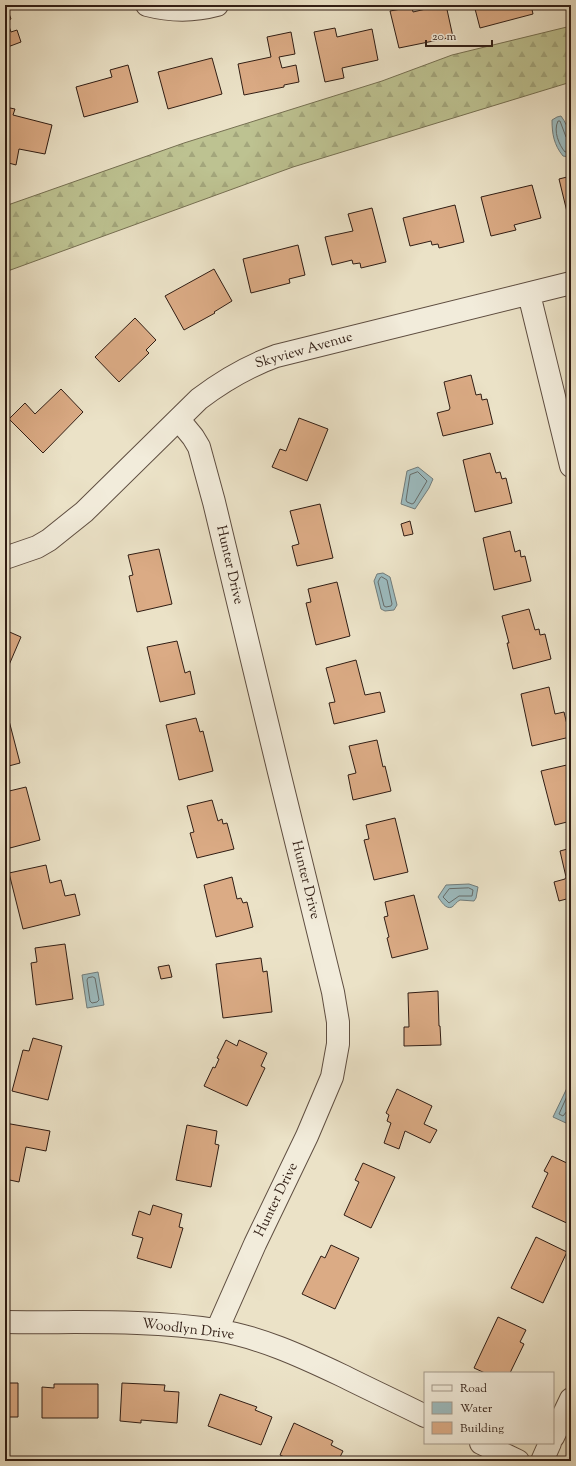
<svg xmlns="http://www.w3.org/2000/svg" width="576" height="1466" viewBox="0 0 576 1466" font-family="'Sorts Mill Goudy',serif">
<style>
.forest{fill:url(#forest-firs);stroke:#767052}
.water{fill:#9cbbbf;stroke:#717c7b}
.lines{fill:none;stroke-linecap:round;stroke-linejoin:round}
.shore{stroke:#666c6a;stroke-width:1}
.building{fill:#dbab85;stroke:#301d14}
.minor-casing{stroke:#5f4e41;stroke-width:24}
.minor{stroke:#f2ecdb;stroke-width:22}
.labels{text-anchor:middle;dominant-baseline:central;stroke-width:3;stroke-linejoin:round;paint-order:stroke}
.street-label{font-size:14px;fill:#301d14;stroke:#f2ecdb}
</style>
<defs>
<pattern id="forest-firs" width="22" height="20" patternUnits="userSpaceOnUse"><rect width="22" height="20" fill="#bdc291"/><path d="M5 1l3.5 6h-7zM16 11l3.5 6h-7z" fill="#a3a67c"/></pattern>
</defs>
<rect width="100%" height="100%" fill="#ebe2c7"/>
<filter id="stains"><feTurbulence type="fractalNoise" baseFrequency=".005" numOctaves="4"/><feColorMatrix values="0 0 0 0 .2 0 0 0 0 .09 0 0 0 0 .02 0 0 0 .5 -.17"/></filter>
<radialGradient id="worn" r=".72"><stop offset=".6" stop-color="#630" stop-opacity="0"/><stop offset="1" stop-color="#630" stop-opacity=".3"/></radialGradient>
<path class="forest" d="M571,26V82L293,167L5,272V206L184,143L382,81L452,55Z"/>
<path class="water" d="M561,116C570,128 573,143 569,157L563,156C554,145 552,134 552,120L557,117Z
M418,467L433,479L429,488L415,509L401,504L407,471Z
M383,573L390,577L397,605L394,610L385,611L381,609L374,581L377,574Z
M469,884L478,887L476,898L474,901L460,900C456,902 455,905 452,907C446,910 441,901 438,897L446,885Z
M98,972L104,1005L87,1008L82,975Z
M567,1088L571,1090V1111L566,1123L553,1117Z"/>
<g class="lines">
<path class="shore" d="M571,138L566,137L560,121H558C553,131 559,145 565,152L571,151
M418,472L427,481L414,503L412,504L407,502L406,500L410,475Z
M382,577L387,580L392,604L391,606L386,607L384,606L378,582L380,578Z
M469,888L473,890L472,896H459L449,903L443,897L449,889Z
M93,977L95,978L99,1000L97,1002L92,1003L90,1001L87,980L88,978Z
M571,1093L568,1094L559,1114L563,1116L567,1111H571"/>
</g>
<path class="building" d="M443,5H446L453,37L399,48L390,11L412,7L413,12Z
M474,5H531L533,14L480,28Z
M7,8L11,19L7,21L11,32L17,30L21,42L5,48V9Z
M335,28L337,37L372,29L378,60L342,68L344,78L325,82L314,32Z
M291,32L295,54L279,57L282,68L296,65L299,82L284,85V87L244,95L238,64L271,57L267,37Z
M212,58L222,94L168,109L158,72Z
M128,65L138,102L84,117L76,87L112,77L110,70Z
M5,107L15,109L13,115L52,125L45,154L19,149L16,165L5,162L8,146L5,145Z
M571,176V215L568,216L559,179Z
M532,185L541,218L514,225L516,230L491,236L481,197Z
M455,205L464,242L439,248L438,244L432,245L431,241L410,246L403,218Z
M372,208L386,262L361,268L360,263L353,264L352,260L332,265L325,237L353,231L348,214Z
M298,245L305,275L289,279L290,283L251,293L243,259Z
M214,269L232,301L214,312L215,313L184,330L165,296Z
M135,318L156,340L146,350L149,353L119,382L95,357Z
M471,375L476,395L481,394L482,400L487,399L493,424L443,436L437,413L449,410L450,408L444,382Z
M61,389L83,412L43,453L9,419L25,403L35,414Z
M299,418L328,429L307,481L272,467L280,449L286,451Z
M490,453L496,473L500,472L502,479L506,478L512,503L475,512L463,460Z
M320,504L333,558L297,566L292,546L299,544L290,511Z
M410,521L413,534L404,536L401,524Z
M510,531L515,552L520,550L521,557L525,556L531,581L494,590L483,538Z
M159,549L172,604L137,612L129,576L133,575L128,555Z
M337,582L350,636L316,645L306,603L311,602L308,589Z
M529,609L535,630L539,629L540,635L545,634L551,659L513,669L507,643H509L502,616Z
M5,630L21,637L6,672H5Z
M177,641L185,673L190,671L195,694L160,702L147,647Z
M356,660L365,695L380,692L385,712L334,724L329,703L335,702L326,668Z
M549,687L555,714L564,712L570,737L532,746L521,694Z
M5,709H6L20,763L5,767Z
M196,718L200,732L203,731L213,771L179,780L166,725Z
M377,740L383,767L385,766L391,791L353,800L348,775L356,773L349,746Z
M571,764V821L555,825L541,771Z
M26,787L40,840L10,848L6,835H5V792Z
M212,800L218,821L222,819L223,824L227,823L234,849L197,858L190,833L194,832L187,806Z
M395,818L408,872L374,880L364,840L369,839L366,825Z
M571,848V903L570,898L559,901L554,882L565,879L566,877L560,851Z
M46,865L50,883L61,880L65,896L75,894L80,915L23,929L9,873Z
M232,877L237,899L241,898L243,903L247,902L253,927L216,937L204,885Z
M414,895L428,949L392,958L387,938L389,937L384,917L388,916L385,902Z
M65,944L73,999L36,1005L31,963L37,962L35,948Z
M261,958L263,972L267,971L272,1012L223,1018L216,964Z
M169,965L172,977L161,979L158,967Z
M438,991L439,1026H440L441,1045L404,1046V1027H409L408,993Z
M33,1038L62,1046L48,1100L12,1091L23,1050L29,1051Z
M226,1040L237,1046L239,1040L267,1053L261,1066L265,1068L247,1106L204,1086L213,1067L215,1068L219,1059L217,1058Z
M397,1089L432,1106L424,1124L437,1130L430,1143L405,1131L399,1149L384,1143L391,1123L387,1121L389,1115L386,1113Z
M5,1123L50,1131L46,1151L26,1147L19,1182L5,1179Z
M187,1125L217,1131L215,1144L219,1145L211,1187L176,1180Z
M552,1156L571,1165V1225L532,1207L548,1173L544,1171Z
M363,1163L395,1177L371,1228L344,1215L359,1182L355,1180Z
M153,1205L182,1214L179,1227L183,1228L171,1268L137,1258L143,1238L132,1235L139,1211L150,1215Z
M536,1237L567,1252L543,1303L511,1288Z
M331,1245L359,1258L335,1309L302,1294L321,1256L325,1258Z
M498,1317L526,1330L520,1342L524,1344L510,1373H485L474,1368Z
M5,1383H18V1417H5Z
M122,1383L165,1385L164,1391L179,1392L177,1423L141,1420V1423L120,1421Z
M54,1384H98V1418H42V1387L54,1388Z
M220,1394L257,1407L255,1410L272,1417L261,1445L208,1426Z
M294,1423L333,1441L331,1445L343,1451L338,1461H293L280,1455Z"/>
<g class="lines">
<g class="minor-casing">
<path id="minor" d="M147,5C170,11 195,11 217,5
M529,294L571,466
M179,420L193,437L199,447L214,502L279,772L333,992L338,1022V1044L332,1077L307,1136L255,1244L217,1330
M5,558L37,547L49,540L84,512L199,399C224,380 246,367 276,356L571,283
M5,1322C75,1323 147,1319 216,1330C260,1337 301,1356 341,1375C369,1389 397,1402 425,1416
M553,1437L571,1399
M481,1443L518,1461
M542,1461L550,1443"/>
</g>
<use href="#minor" class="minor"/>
</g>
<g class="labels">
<g class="street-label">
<text transform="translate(304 351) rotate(-16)">Skyview Avenue</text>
<text transform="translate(229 565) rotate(77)">Hunter Drive</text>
<text transform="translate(305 880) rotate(76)">Hunter Drive</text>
<text transform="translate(277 1200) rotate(-64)">Hunter Drive</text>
<text transform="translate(188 1330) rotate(7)">Woodlyn Drive</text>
</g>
</g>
<rect width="576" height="1466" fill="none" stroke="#ebe2c7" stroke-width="20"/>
<rect x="6" y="6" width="564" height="1454" fill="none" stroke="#301d14" stroke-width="2"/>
<rect x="10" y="10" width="556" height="1446" fill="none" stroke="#301d14"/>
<rect x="424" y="1372" width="130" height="72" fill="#f2ecdb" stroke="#a4998b"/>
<rect x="432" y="1385" width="20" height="6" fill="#f2ecdb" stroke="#a4998b"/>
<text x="460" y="1392" font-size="12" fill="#301d14">Road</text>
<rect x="432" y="1402" width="20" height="12" fill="#9cbbbf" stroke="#a4998b"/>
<text x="460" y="1412" font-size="12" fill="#301d14">Water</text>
<rect x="432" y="1422" width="20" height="12" fill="#dbab85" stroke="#a4998b"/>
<text x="460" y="1432" font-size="12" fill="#301d14">Building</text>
<path d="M426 40v6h66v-6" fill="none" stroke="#301d14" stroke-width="2"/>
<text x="432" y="40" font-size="12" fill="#301d14" stroke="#f2ecdb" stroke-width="3" paint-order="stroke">20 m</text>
<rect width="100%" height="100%" filter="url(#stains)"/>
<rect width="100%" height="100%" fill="url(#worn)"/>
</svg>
